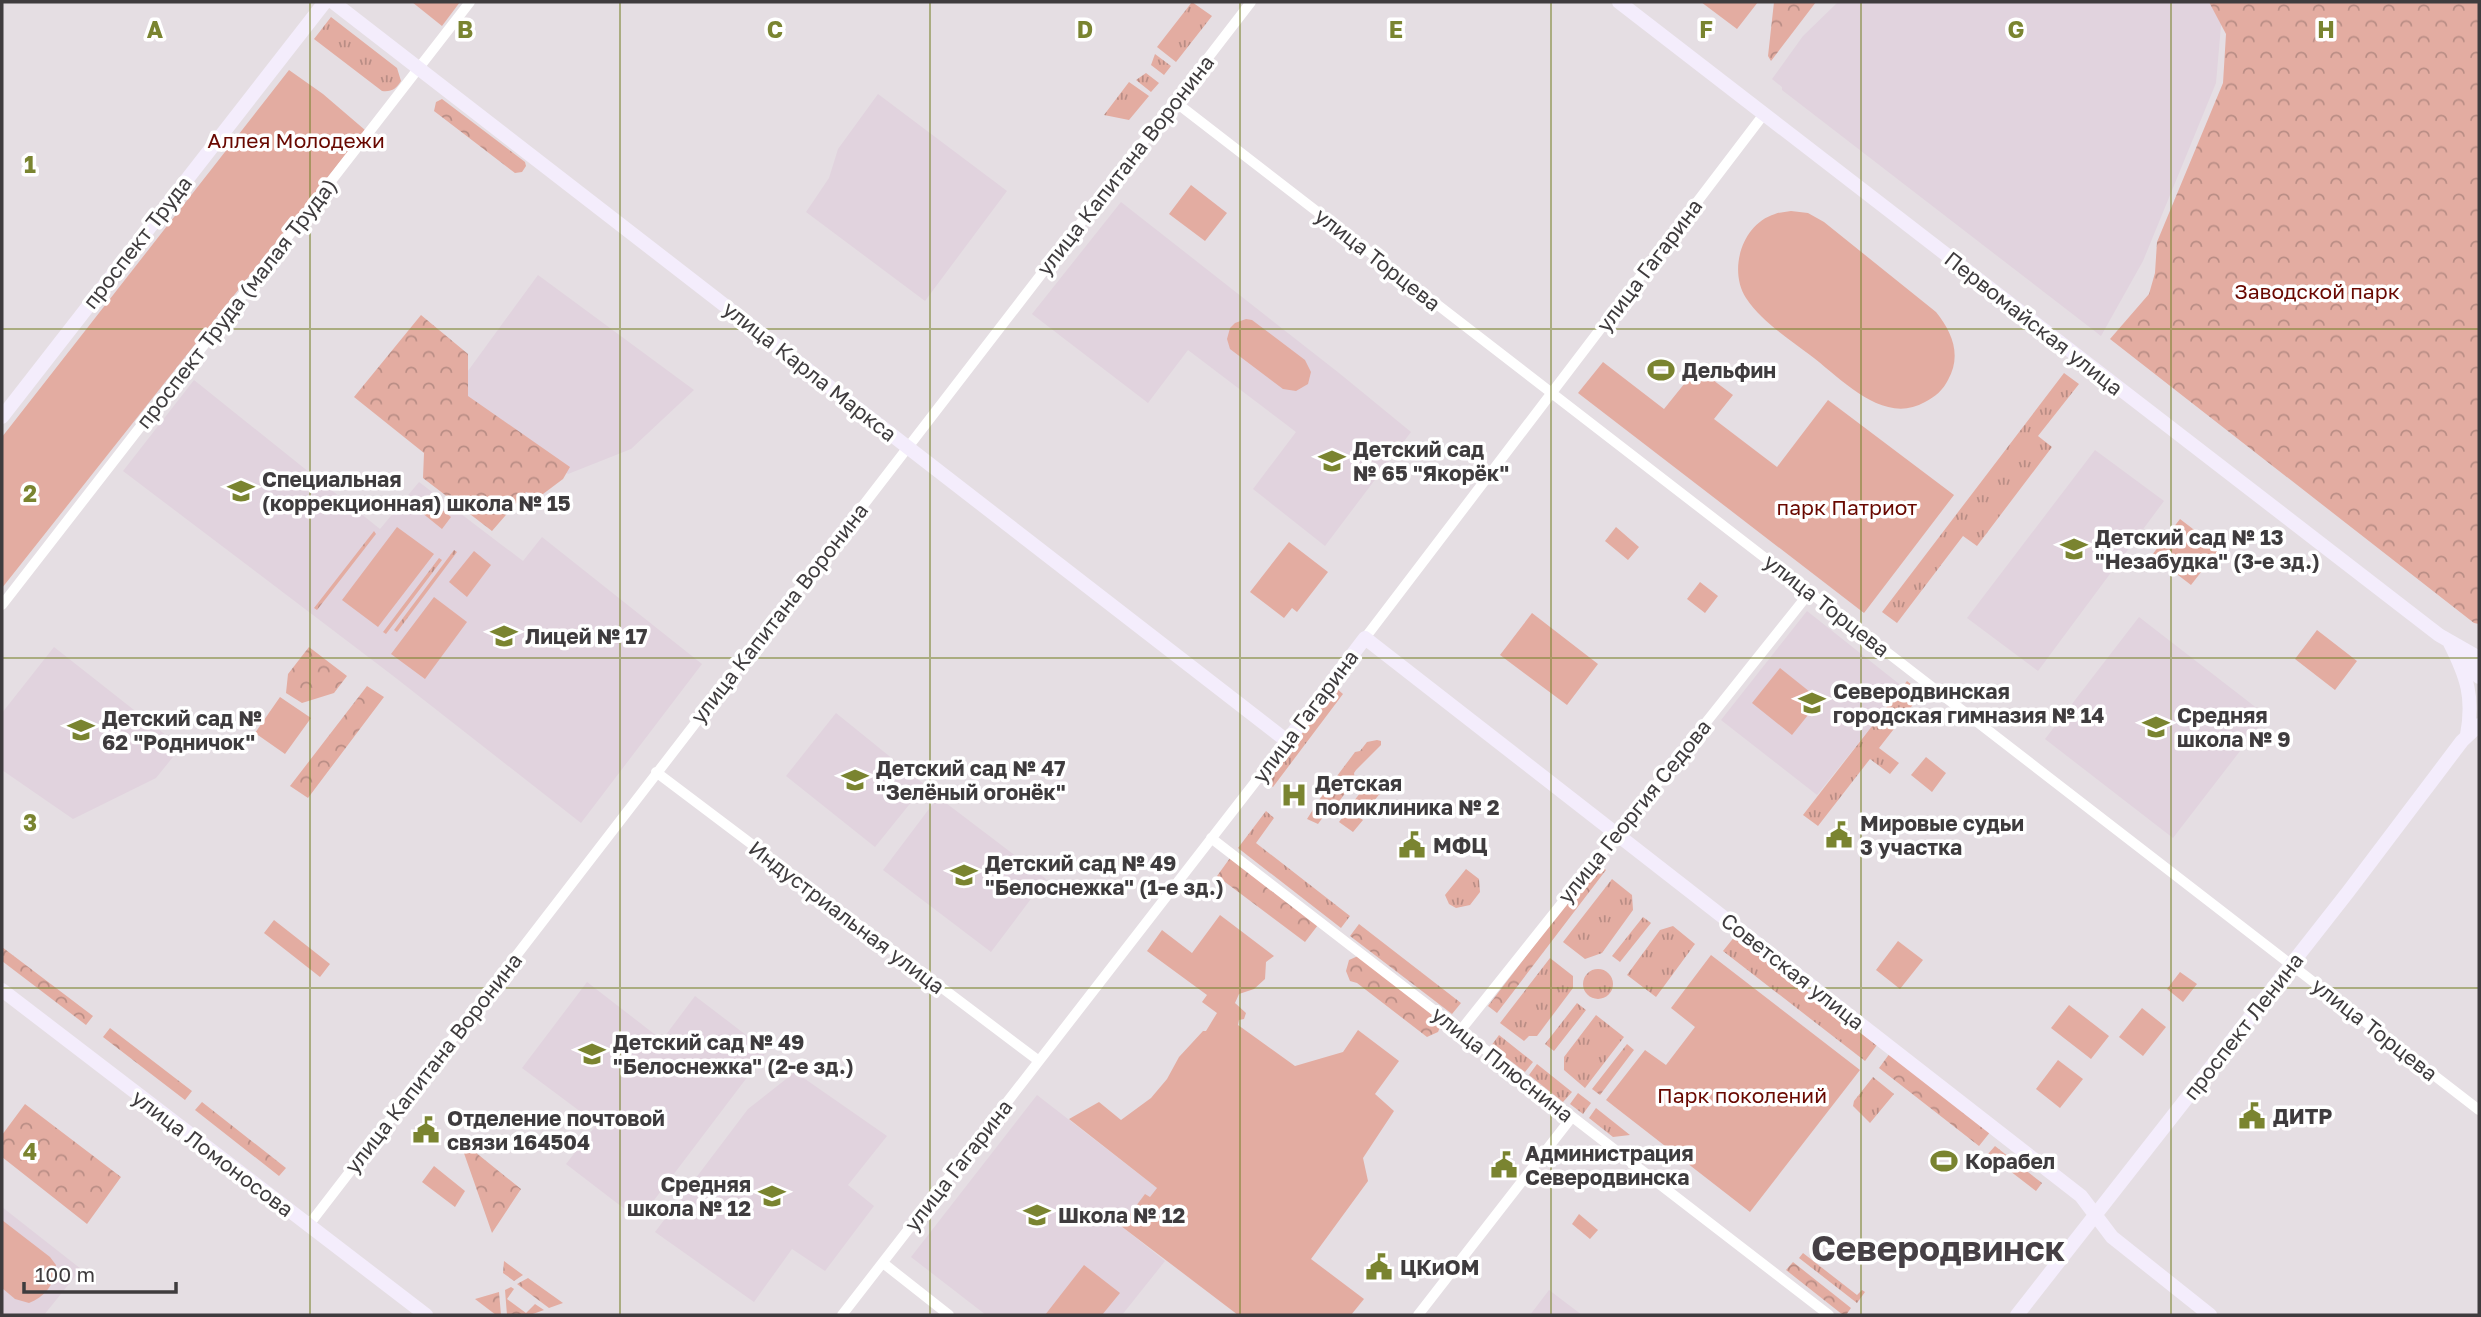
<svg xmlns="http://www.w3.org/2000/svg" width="2481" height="1317" viewBox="0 0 2481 1317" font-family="'Golos Text',sans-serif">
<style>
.built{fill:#e1d3de}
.grass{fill:url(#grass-tufts)}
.forest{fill:url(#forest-crowns)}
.park{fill:#e3aca1}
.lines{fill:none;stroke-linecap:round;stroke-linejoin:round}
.street{stroke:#fff;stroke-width:10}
.secondary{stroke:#f4edfc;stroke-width:14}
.grid{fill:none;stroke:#7a8430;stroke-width:2;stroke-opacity:0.55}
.labels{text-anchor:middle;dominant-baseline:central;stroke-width:7;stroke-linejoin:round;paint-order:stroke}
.park-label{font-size:21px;fill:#690800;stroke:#fff}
.street-label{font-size:21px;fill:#3f3c3e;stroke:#fff}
.poi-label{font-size:21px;font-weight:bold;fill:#3f3c3e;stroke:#fff;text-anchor:start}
.town-label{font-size:35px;font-weight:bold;fill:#464045;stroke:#fff}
.grid-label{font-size:23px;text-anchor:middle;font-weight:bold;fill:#7a8430;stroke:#fff;stroke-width:7;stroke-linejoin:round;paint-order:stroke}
</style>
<defs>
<pattern id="grass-tufts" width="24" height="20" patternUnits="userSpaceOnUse" patternTransform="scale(1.75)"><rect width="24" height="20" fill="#e3aca1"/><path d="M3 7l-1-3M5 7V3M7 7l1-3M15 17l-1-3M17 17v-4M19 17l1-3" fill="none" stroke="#b98d85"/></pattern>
<pattern id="forest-crowns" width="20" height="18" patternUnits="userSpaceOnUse" patternTransform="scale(1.75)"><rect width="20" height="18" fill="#e3aca1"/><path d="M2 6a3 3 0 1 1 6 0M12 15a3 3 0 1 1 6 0" fill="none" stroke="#b98d85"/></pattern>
</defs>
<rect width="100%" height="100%" fill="#e5dee3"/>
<path class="built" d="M1838,2H2216L2222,14L2216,83L2143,261L2101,336L1782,90V87L1772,79L1803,36Z
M878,94L1007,191L925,301L806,212L829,178L838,149Z
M1121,202L1339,373L1411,432L1325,546L1253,489L1296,432L1188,350L1148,403L1032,314Z
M538,275L694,390L631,449L568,474L461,395L465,375Z
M194,380L380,529L419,482L523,561L542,537L702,664L581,823L392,675L123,471Z
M2095,450L2164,501L2038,671L1967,618Z
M1807,611L1903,687L1817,795L1721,720Z
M2139,617L2267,716L2173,838L2045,739Z
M54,647L181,747L156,778L73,819L2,770V713Z
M836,713L925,785L875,847L786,776Z
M938,797L1046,879L991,952L883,870Z
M587,982L662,1040L695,996L767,1051L639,1220L566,1164L597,1124L522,1068Z
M795,1072L887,1136L848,1185L874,1206L825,1271L792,1249L754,1302L655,1232L748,1109Z
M1037,1095L1157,1188L1150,1198L1146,1195L1121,1226L1165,1261L1122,1315H986L911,1257Z
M2,1207L81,1269L44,1315H2Z
M1549,1290L1582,1315H1530Z"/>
<path class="grass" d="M1192,2L1212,16L1176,62L1157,47Z
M331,17L397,68L401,81C396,89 392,92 382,91L314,39Z
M1155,54L1171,66L1164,75L1151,65Z
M1146,73L1159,83L1151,92L1136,80Z
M1129,82L1149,96L1129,120L1104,115Z
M2064,373L2079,384L2038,436L2052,447L1977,546L1963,536L1897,623L1882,612Z
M454,550L457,552L397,632L394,630Z
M439,558L442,560L386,634L383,632Z
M1907,681L1922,693L1879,748L1899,763L1890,774L1870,759L1818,826L1803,815Z
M1336,688L1343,694L1273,787L1262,779L1279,757L1286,755Z
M1266,811L1274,818L1256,843L1350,916L1341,928L1238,848Z
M1466,869L1479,879L1480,892L1470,905L1456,908L1449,904L1445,895Z
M1612,879L1632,895L1633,910L1602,953L1585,959L1563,942Z
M1643,917L1651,923L1620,962L1612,956Z
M1673,926L1695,944L1656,997L1627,975L1660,930Z
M1735,936L1877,1045L1865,1061L1723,951Z
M1550,958L1573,976V988L1537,1036H1529L1524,1041L1500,1023Z
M1583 984a15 15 0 1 1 30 0a15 15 0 1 1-30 0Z
M1577,1003L1586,1010L1554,1051L1545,1044Z
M1596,1015L1624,1037L1585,1088L1564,1070V1057Z
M1499,1035L1533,1062L1525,1072L1491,1046Z
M1537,1064L1572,1092L1563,1102L1529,1075Z
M1873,1077L1894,1094L1870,1123L1853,1106L1854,1101Z
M1578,1093L1591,1103L1583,1114L1570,1104Z
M1596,1108L1630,1135L1613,1137L1589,1118Z
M1995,1146L2042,1183L2036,1191L1988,1154Z
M1803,1253L1857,1295L1862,1290L1865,1292L1857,1303L1799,1258Z"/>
<path class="forest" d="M1774,2H1816L1771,61L1768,56Z
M2209,2H2479V624L2474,623L2110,339L2149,294L2155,273L2157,242L2223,83L2226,34Z
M442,99L525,162L526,166L522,172L515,173L434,111L436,102Z
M421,315L468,354V396L570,467L563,479L539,497L526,492L492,531L423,478L424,453L354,397Z
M374,531L376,534L317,610L314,608Z
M309,647L347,676L334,693L302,703L286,693L288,674Z
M367,686L384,697L308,798L290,786Z
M1377,740L1381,741V745L1356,770L1354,773L1355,779L1336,806L1326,813L1318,824L1307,819L1319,800L1355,752L1360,751L1367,742Z
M1230,858L1318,925L1305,942L1217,876Z
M1597,863L1606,870L1497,1013L1488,1006Z
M1359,924L1461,1003L1452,1014L1350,936Z
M2,947L93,1016L86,1025L2,961Z
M1358,956L1439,1018L1441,1025L1438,1032L1427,1037L1357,983L1350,981L1346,971L1349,960Z
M110,1028L192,1091L185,1100L103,1037Z
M1627,1044L1634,1050L1600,1095L1592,1089Z
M1890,1053L1991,1131L1979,1146L1879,1068Z
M202,1102L286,1168L279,1176L195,1110Z
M25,1104L121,1177L87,1224L2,1157V1135Z
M459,1139L521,1189L492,1233Z
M504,1261L523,1275L514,1281L503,1273Z
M1793,1262L1851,1308L1846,1315H1843L1786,1270Z
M528,1278L563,1303L549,1308L517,1284Z
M511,1287L514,1289L507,1299L526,1313L535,1304L544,1310L530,1315H507L505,1290Z
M499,1292L501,1315H496L475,1299Z"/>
<path class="park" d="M412,2H460L442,26Z
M1701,2H1758L1737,29Z
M289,70L323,94L365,130L2,588V437Z
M1191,185L1227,213L1205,241L1169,214Z
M1791,211L1808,213L1824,222L1936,312C1952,332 1962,355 1948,380C1943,390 1935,397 1925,402C1883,426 1842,379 1810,355C1788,338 1762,322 1746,298C1728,270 1742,224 1775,214C1780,212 1786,212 1791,211Z
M1246,319L1252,320L1305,360L1311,372L1308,384L1296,391L1283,389L1230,349L1227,339L1230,328L1235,323Z
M1603,362L1664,409L1697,368L1733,395L1714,419L1777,467L1828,400L1954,495L1864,613L1578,393Z
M425,496L451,517L442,529L416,508Z
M2180,519L2219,549L2191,585L2152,555Z
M397,527L434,554L378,627L342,600Z
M1616,527L1639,547L1628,560L1605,541Z
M1289,542L1328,572L1297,612L1292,608L1284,618L1250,592Z
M474,551L491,565L467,597L449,582Z
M1700,582L1718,596L1705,613L1687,599Z
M434,597L467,622L425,679L391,654Z
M1532,613L1598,664L1567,705L1500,655Z
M2317,630L2357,661L2335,690L2295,659Z
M1780,668L1820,700L1792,735L1752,703Z
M280,697L311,718L285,754L255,733Z
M1926,757L1946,773L1932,792L1911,775Z
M1372,777L1385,787L1363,815L1351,805Z
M1349,809L1363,820L1353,832L1339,822Z
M1220,915L1274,956L1266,962L1265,979L1254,989L1239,994L1235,1003L1246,1013L1244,1019L1239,1020L1238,1025L1295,1066L1343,1052L1358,1030L1399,1061L1375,1094L1394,1111L1363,1158L1368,1181L1311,1259L1364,1299L1351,1315H1238L1121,1226L1145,1194L1150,1197L1157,1188L1069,1119L1099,1102L1121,1120L1151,1098L1167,1079L1179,1057L1203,1031H1206L1217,1013L1202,1002L1207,995L1147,951L1162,930L1192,953Z
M274,920L330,964L320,977L264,933Z
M1898,941L1923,960L1900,989L1876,970Z
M1711,955L1860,1070L1750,1212L1606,1100L1645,1050L1666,1065L1695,1027L1671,1008Z
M2180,972L2197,984L2183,1002L2167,989Z
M2069,1005L2109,1036L2091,1059L2051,1028Z
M2142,1008L2166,1027L2143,1056L2119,1037Z
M2058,1060L2083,1079L2060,1108L2036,1089Z
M434,1166L465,1191L455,1207L422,1182Z
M1579,1214L1598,1230L1590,1239L1572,1224Z
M2,1220L50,1257L56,1265C55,1284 46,1296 29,1303L15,1299L2,1288Z
M1084,1265L1120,1293L1102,1315H1045Z"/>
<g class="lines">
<path class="street" d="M1174,101L2479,1110
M2,605L470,2
M1365,638L1764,114
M656,772L1039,1061
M1211,838L1829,1315
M1460,1031L1810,592
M308,1226L1251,2
M883,1263L949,1315
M842,1315L1287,741
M1418,1315L1572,1117"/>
<path class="secondary" d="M333,2L1287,741L1365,638L2081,1196L2112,1237L2210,1315
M1619,2L2439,635L2479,658
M2,417L325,2
M2450,643C2467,677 2474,697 2467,735
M2462,657L2479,677
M2,990L426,1315
M2017,1315L2348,892L2462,741L2479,725"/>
</g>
<path class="grid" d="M310,2V1315M620,2V1315M930,2V1315M1240,2V1315M1551,2V1315M1861,2V1315M2171,2V1315M2,329H2479M2,658H2479M2,988H2479"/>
<defs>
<g id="stadium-bare" transform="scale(2.1)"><path d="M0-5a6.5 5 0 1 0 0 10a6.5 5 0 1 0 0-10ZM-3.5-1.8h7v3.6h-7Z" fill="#7a8430" stroke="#fff" stroke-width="2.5" paint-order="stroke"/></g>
<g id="school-bare" transform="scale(2.1)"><path d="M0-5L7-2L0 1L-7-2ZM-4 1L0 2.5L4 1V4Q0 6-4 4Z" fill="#7a8430" stroke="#fff" stroke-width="2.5" paint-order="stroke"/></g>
<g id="hospital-bare" transform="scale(2.1)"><path d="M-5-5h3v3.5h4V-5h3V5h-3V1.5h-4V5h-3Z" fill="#7a8430" stroke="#fff" stroke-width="2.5" paint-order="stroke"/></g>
<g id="civic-bare" transform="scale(2.1)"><path d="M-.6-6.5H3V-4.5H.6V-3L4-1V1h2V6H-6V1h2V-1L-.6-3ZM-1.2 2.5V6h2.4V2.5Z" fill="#7a8430" stroke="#fff" stroke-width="2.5" paint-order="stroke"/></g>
</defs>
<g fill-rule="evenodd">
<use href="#stadium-bare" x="1661" y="370"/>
<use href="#school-bare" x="1332" y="461"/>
<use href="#school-bare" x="241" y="491"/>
<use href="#school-bare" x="2074" y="549"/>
<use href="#school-bare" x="504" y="636"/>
<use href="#school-bare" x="1812" y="703"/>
<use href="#school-bare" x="2156" y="727"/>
<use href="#school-bare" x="81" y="730"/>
<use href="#school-bare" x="855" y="780"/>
<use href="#hospital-bare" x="1294" y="795"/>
<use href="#civic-bare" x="1839" y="835"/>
<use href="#civic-bare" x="1412" y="845"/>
<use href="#school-bare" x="964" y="875"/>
<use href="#school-bare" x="592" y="1054"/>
<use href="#civic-bare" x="2252" y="1116"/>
<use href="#civic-bare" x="426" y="1130"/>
<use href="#stadium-bare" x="1944" y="1161"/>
<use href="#civic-bare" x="1504" y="1165"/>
<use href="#school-bare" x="772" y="1196"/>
<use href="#school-bare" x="1037" y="1215"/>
<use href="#civic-bare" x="1379" y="1267"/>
</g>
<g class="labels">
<g class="park-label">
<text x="296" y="140">Аллея Молодежи</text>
<text x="2317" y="291">Заводской парк</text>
<text x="1847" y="507">парк Патриот</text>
<text x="1742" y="1095">Парк поколений</text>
</g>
<g class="street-label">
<text transform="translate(1125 165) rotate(-52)">улица Капитана Воронина</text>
<text transform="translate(137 242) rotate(-52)">проспект Труда</text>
<text transform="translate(1378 259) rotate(38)">улица Торцева</text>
<text transform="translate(1649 265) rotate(-53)">улица Гагарина</text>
<text transform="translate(236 303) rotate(-52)">проспект Труда (малая Труда)</text>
<text transform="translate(2034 323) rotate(38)">Первомайская улица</text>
<text transform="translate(810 371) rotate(38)">улица Карла Маркса</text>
<text transform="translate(1827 605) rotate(38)">улица Торцева</text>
<text transform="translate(779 613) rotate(-52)">улица Капитана Воронина</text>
<text transform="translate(1305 716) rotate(-53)">улица Гагарина</text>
<text transform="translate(1634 811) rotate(-51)">улица Георгия Седова</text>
<text transform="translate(847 917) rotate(37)">Индустриальная улица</text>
<text transform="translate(1793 971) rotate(38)">Советская улица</text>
<text transform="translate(2243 1026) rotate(-52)">проспект Ленина</text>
<text transform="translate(2375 1029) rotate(38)">улица Торцева</text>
<text transform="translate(433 1063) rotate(-52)">улица Капитана Воронина</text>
<text transform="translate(1503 1064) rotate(38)">улица Плюснина</text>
<text transform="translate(213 1153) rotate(37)">улица Ломоносова</text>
<text transform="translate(958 1165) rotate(-52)">улица Гагарина</text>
</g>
<g class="poi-label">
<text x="1682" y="370">Дельфин</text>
<text x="1353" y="449">Детский сад<tspan x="1353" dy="24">№ 65 "Якорёк"</tspan></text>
<text x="262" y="479">Специальная<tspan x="262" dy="24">(коррекционная) школа № 15</tspan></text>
<text x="2095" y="537">Детский сад № 13<tspan x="2095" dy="24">"Незабудка" (3-е зд.)</tspan></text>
<text x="525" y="636">Лицей № 17</text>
<text x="1833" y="691">Северодвинская<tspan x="1833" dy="24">городская гимназия № 14</tspan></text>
<text x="2177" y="715">Средняя<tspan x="2177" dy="24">школа № 9</tspan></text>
<text x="102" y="718">Детский сад №<tspan x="102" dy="24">62 "Родничок"</tspan></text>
<text x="876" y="768">Детский сад № 47<tspan x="876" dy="24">"Зелёный огонёк"</tspan></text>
<text x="1315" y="783">Детская<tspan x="1315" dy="24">поликлиника № 2</tspan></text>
<text x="1860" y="823">Мировые судьи<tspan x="1860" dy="24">3 участка</tspan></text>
<text x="1433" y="845">МФЦ</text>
<text x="985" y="863">Детский сад № 49<tspan x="985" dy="24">"Белоснежка" (1-е зд.)</tspan></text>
<text x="613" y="1042">Детский сад № 49<tspan x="613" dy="24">"Белоснежка" (2-е зд.)</tspan></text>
<text x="2273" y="1116">ДИТР</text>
<text x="447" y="1118">Отделение почтовой<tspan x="447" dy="24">связи 164504</tspan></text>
<text x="1525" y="1153">Администрация<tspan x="1525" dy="24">Северодвинска</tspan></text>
<text x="1965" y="1161">Корабел</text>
<text x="751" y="1184" text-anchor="end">Средняя<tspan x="751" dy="24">школа № 12</tspan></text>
<text x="1058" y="1215">Школа № 12</text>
<text x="1400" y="1267">ЦКиОМ</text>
</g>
<g class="town-label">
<text x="1938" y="1248">Северодвинск</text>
</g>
</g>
<g class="grid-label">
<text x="155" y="38">A</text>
<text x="465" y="38">B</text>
<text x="775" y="38">C</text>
<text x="1085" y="38">D</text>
<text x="1396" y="38">E</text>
<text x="1706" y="38">F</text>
<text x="2016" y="38">G</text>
<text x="2326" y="38">H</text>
<text x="30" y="173">1</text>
<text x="30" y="502">2</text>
<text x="30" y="831">3</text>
<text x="30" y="1160">4</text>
</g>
<rect width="2481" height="1317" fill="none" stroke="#3f3c3e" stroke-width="7"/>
<path d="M24 1282v10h152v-10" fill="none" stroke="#3f3c3e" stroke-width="3.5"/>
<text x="35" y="1282" font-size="21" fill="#3f3c3e" stroke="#ffffff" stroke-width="5" paint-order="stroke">100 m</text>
</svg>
